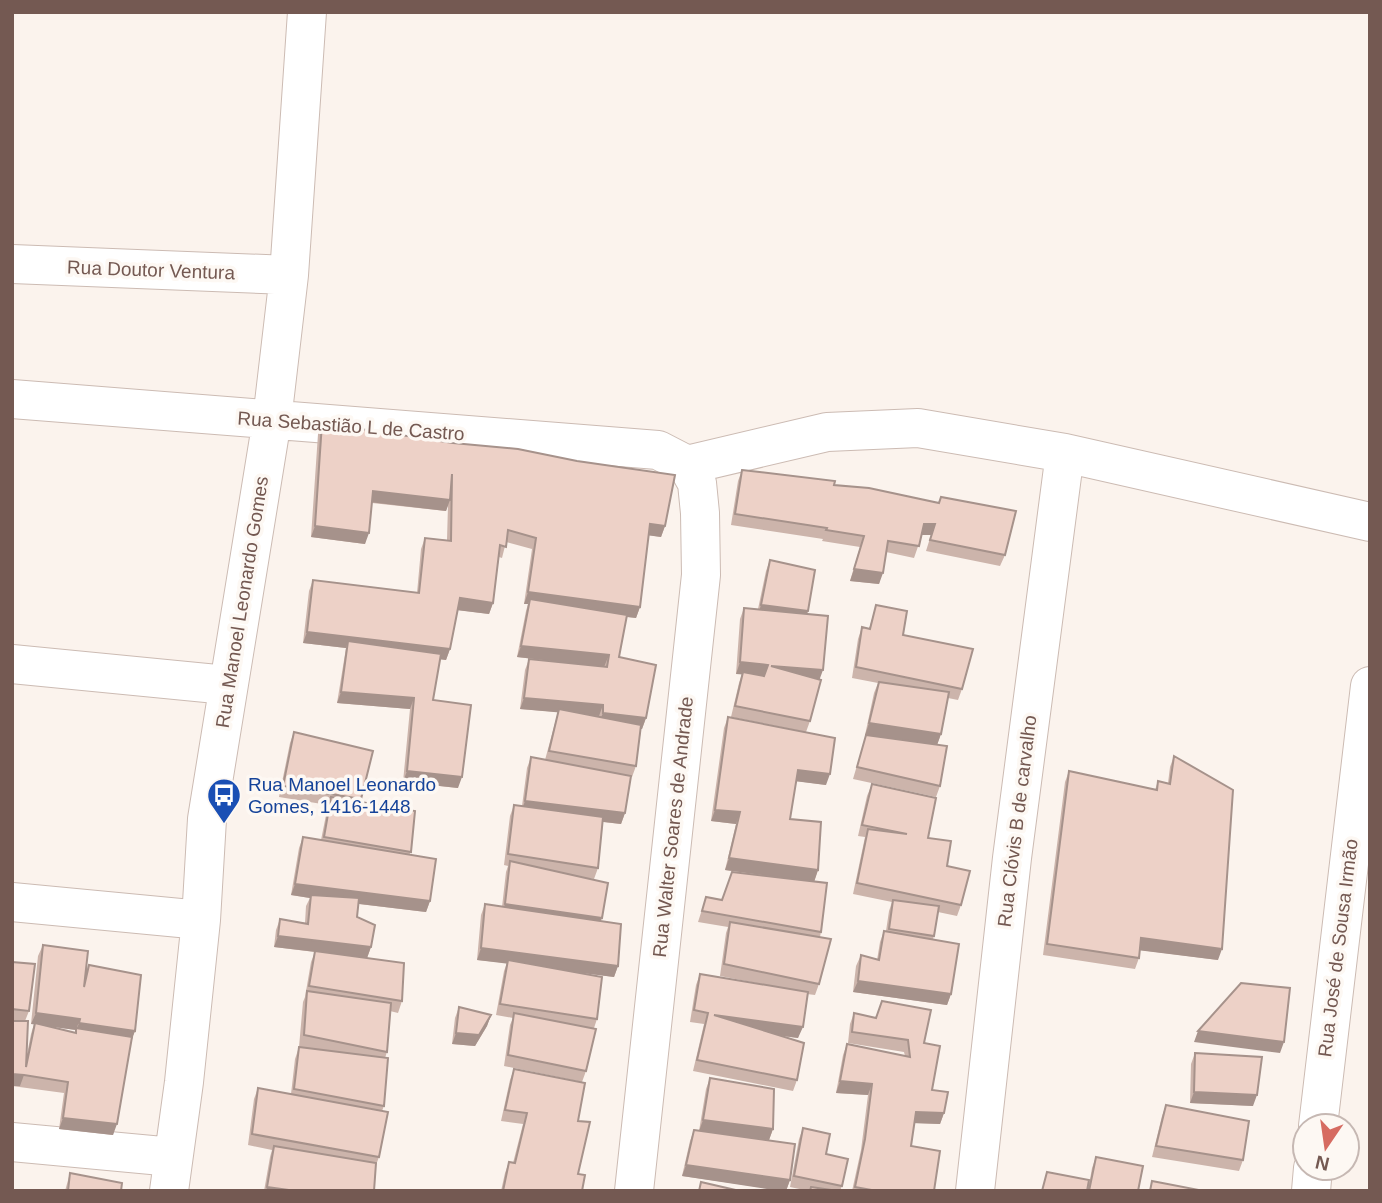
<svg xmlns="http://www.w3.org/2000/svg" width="1382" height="1203" viewBox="0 0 1382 1203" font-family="Arial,sans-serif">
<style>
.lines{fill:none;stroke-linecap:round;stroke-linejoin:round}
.minor-casing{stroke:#ccbbb3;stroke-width:40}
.minor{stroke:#fff;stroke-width:38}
.wall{fill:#ccb4ab;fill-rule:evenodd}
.shaded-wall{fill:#a6928b}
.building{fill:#edd1c7;stroke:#a6928b;stroke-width:2}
.labels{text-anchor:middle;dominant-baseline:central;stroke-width:7;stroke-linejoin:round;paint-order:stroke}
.street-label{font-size:19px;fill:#745952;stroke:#fdf8f3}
.transit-label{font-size:19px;fill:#164399;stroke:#fdf8f3;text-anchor:start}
</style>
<rect width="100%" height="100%" fill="#fbf3ed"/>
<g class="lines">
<g class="minor-casing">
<path id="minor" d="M12,264L289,275
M12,399L658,450L687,465
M687,465L827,432L918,428L1065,453L1370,522
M12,664L227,685
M12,902L201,920
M1318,1126L1370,686
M12,1142L173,1157
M169,1191L184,1082L201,920L207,819L272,420L289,275L307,12
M634,1191L701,575L700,513L697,483L687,465
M975,1191L1012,858L1065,453
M1311,1191L1313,1168"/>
</g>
<use href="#minor" class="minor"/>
</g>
<path class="wall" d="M322,423L665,526L661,537L648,535L640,607L636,618L626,617L619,657L646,718L642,729H641L636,766L632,777H631L625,813L621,824L603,822L598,868L594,879L579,877L601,921L618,966L614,977L576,972L597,1019L594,1028L586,1071L582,1082L504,1066L510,1025L513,1018L496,1015L504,971L507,963L477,960L481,915L485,904L502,907L506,872L508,866L504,865L510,816L514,805L522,806L527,768L531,757L545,760L558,712L520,709L525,670L529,659L604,667L517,657L526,611L528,604H524L532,549L506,542L502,558L499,557L493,603L489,614L458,610L450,649L446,660L440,659L433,700L458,788L403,782L410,709L337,703L346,648L303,643L309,591L313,580L417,593L421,549L425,538L447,540L448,505L446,511L372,503L365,544L311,537L318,434Z
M742,470L939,503L941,497L1005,555L1000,566L926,551L931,535H922L914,558L886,552L879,584L850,581L860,547L822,541L823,539L731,525L738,481Z
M770,560L808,611L807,614L820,680L810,721L806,732L731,717L739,683L742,674H736L740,619L744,608L758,609L766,571Z
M876,605L903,635L962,689L958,700L948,698L941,734L937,745L940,786L936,797L853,779L866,735L919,742L865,735L874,693L878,683L852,678L858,639L862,627L869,629Z
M728,717L826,785L796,781L790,819L818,870L814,882L725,870L736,824L711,821L724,728Z
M294,732L373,751L360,802L411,852L409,855L430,901L426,912L359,904L357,917L371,947L367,958L402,1001L398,1013L390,1011L387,1052L385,1058L384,1106L382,1111L379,1157L376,1165L374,1191H264L270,1157L272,1150L248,1145L254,1099L258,1088L291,1094L295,1059L299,1047L312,1049L299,1047L303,1002L305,997L311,962L315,952L274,947L276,930L280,919L305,923L306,906L310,898L291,895L299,848L303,837L321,840L328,805L279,797L290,743Z
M1174,756L1218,960L1140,950L1139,958L1135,969L1043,955L1065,782L1069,771L1155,790L1158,781L1168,783L1170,767Z
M872,784L928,838L947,866L961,905L957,916L938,912L933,940L951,994L947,1005L853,992L856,966L861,955L877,960L880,942L884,931H886L889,911L892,902L853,894L865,837L858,836L867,796Z
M706,897L821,932L820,937L819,984L815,995L807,994L798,1038L782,1036L797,1080L793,1091L693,1071L704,1024L690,1022L696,985L700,974L772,986L720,976L726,933L728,927L698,922Z
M43,945L85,974L89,965L135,1031L131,1040L113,1135L59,1129L64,1093L12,1086V962L29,1011L25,1021L27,1054L31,1034L34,1024H31L38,956ZM48,1026L76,1030L75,1033Z
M459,1007L491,1015L487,1026L475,1046L452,1044L455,1018Z
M854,1013L924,1043L932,1090L944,1113L940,1124L914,1123L911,1146L934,1191H852L861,1150L868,1095L836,1093L843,1055L847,1044L905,1056L904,1052L848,1043L850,1024Z
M1195,1053L1253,1106L1190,1103L1191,1064Z
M514,1069L578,1121V1174L582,1191H501L505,1173L509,1162L513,1163L523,1124L501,1121L510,1080Z
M710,1078L773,1129L769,1140L790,1180L786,1191L682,1176L690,1141L694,1130L699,1131L706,1089Z
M1166,1105L1243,1160L1239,1171L1152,1157L1162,1116Z
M803,1128L826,1154L842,1186L840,1191H809L790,1187L799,1139Z
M1096,1157L1138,1191H1088L1092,1168Z
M70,1173L121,1191H65Z"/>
<path class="shaded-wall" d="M373,491L450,500L446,511L369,502Z
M650,524L665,526L661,537L646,535Z
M924,524H935L931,535H920Z
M315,526L369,533L365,544L311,537Z
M854,569L883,573L879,584L850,581Z
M528,592L640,607L636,618L529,604L530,599L528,604H524Z
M460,598L493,603L489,614L456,610Z
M761,605L808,611L804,622L757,617Z
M307,632L450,649L446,660L347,648L348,641L346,648L303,643Z
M521,646L609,655L604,667L517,657Z
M740,662L768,665L764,676L736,674Z
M771,666L823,670L819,681Z
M341,692L414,698L410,709L337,703Z
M524,698L603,705L599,716L520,709Z
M603,713L646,718L642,729L598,724Z
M869,723L941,734L937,745L865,735Z
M798,770L830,774L826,785L794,781Z
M407,771L462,777L458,788L403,782Z
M525,801L625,813L621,824L521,812Z
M715,810L740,812L736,824L711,821Z
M729,858L818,870L814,882L725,870Z
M295,884L430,901L426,912L310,898L311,895L310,898L291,895Z
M505,904L602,918L598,929L501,916Z
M278,936L371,947L367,958L274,947Z
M1141,938L1222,949L1218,960L1137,950Z
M481,948L618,966L614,977L477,960Z
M858,981L951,994L947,1005L853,992Z
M36,1013L80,1019L76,1030L31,1024Z
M491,1015L487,1026L475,1046L452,1044L456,1033Z
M714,1015L803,1027L798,1038L710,1026Z
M79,1023L135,1031L131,1042L76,1031Z
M1198,1031L1284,1042L1280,1053L1194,1042Z
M12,1074L24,1075L20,1086H12Z
M840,1081L872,1084L868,1095L836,1093Z
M1194,1092L1257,1095L1253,1106L1190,1103Z
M916,1112L944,1113L940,1124L912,1123Z
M63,1118L117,1124L113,1135L59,1129Z
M703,1120L773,1129L769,1140L699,1131Z
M686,1165L790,1180L786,1191H780L682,1176Z
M267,1187L296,1191H266Z"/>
<path class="building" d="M322,423L453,443L518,449L577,461L675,475L665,526L650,524L640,607L528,592L536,538L508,530L506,547L500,545L493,603L460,598L450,649L307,632L313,580L419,593L425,538L451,541L452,474L450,500L373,491L369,533L315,526Z
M742,470L835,481L834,485L869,488L939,503L941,497L1016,511L1005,555L930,540L935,524H924L919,546L888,541L883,573L854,569L864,536L826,530L827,528L735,514Z
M770,560L815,570L808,611L761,605Z
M530,599L627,615L619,657L656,665L646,718L603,713V705L524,698L529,659L607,667L609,655L521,646Z
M876,605L907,611L903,635L973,649L962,689L856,667L862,627L870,629Z
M744,608L828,616L823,670L771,666L821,680L810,721L735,706L743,672L764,676L768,665L740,662Z
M348,641L441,654L433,700L471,705L462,777L407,771L414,698L341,692Z
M879,682L949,692L941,734L869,723Z
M559,709L641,725L636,766L549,751Z
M728,717L835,738L830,774L798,770L790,819L821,822L818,870L729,858L740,812L715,810Z
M294,732L373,751L361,799L283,786Z
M866,735L947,746L940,786L857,767Z
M1174,756L1233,790L1222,949L1141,938L1139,958L1047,944L1069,771L1157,790L1158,781L1170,784Z
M531,757L631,776L625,813L525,801Z
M872,784L936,798L928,838L951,841L947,866L970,871L961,905L857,883L868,829L907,834L862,825Z
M331,797L415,811L411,852L324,837Z
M514,805L603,817L598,868L508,854Z
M303,837L436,859L430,901L295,884Z
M510,861L608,883L602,918L505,904Z
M732,872L827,883L821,932L702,911L706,897L722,900Z
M311,895L359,898L357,917L375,925L371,947L278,936L280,919L308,924Z
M893,900L939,906L934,936L889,929Z
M485,904L621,924L618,966L481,948Z
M730,922L831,939L819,984L724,964Z
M884,931L959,944L951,994L858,981L861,955L879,960Z
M43,945L88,951L84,987L89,965L141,975L135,1031L79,1023L80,1019L36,1013Z
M315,951L404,963L402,1001L309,986Z
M508,960L602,977L597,1019L500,1004Z
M12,962L35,964L29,1011L12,1009Z
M700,974L808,992L803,1027L714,1015L804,1043L797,1080L697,1060L708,1013L694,1010Z
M1241,983L1290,988L1284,1042L1198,1031Z
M307,991L391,1003L387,1052L304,1035Z
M882,1001L931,1010L924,1043L940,1046L932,1090L948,1092L944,1113L916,1112L911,1146L940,1151L934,1191H877L855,1187L865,1139L872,1084L840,1081L847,1044L910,1057L908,1040L852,1032L854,1013L876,1018Z
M459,1007L491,1015L479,1035L456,1033Z
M514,1013L596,1029L586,1071L508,1055Z
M12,1021H28L26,1067L35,1023L76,1033V1028L132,1037L117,1124L63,1118L68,1082L24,1075L12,1074Z
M299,1047L388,1058L384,1106L294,1089Z
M1195,1053L1262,1057L1257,1095L1194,1092Z
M514,1069L585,1083L578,1121L590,1122L578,1174L585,1175L582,1191H503L509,1162L515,1163L527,1113L505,1110Z
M710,1078L774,1089L773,1129L703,1120Z
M258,1088L388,1112L379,1157L252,1134Z
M1166,1105L1249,1121L1243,1160L1156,1146Z
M803,1128L830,1134L826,1154L848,1159L842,1186L794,1176Z
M694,1130L795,1144L790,1180L686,1165Z
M274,1146L376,1163L374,1191H296L267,1187Z
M1096,1157L1143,1166L1138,1191H1089Z
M1047,1172L1089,1180L1087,1191H1042Z
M70,1173L122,1183L121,1191H68Z
M1152,1181L1199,1190V1191H1150Z
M701,1182L740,1191H699Z
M811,1187L838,1191H810Z"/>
<defs>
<g id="bus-pin" transform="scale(1.75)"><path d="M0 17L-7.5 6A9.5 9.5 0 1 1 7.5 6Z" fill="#1a4fb4" stroke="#fdf8f3"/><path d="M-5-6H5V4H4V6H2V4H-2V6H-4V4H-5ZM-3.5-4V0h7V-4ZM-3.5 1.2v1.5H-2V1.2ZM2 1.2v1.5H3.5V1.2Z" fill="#fff"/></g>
</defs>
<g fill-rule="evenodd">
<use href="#bus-pin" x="224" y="795"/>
</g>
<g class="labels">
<g class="street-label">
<text transform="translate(151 270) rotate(2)">Rua Doutor Ventura</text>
<text transform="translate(351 426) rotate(4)">Rua Sebastião L de Castro</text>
<text transform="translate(242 602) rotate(-81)">Rua Manoel Leonardo Gomes</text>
<text transform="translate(1017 821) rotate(-83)">Rua Clóvis B de carvalho</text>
<text transform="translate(673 827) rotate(-84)">Rua Walter Soares de Andrade</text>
<text transform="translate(1338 948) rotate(-83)">Rua José de Sousa Irmão</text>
</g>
<g class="transit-label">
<text x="248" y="784">Rua Manoel Leonardo<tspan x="248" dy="22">Gomes, 1416-1448</tspan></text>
</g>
</g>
<rect width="1382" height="1203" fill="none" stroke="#745952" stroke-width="28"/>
<g transform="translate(1326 1147) rotate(193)"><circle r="33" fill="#fdf8f3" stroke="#c6b8b3" stroke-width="2"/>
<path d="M0-5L12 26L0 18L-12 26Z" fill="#d66b61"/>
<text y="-10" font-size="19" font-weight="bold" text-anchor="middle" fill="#745952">N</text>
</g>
</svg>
